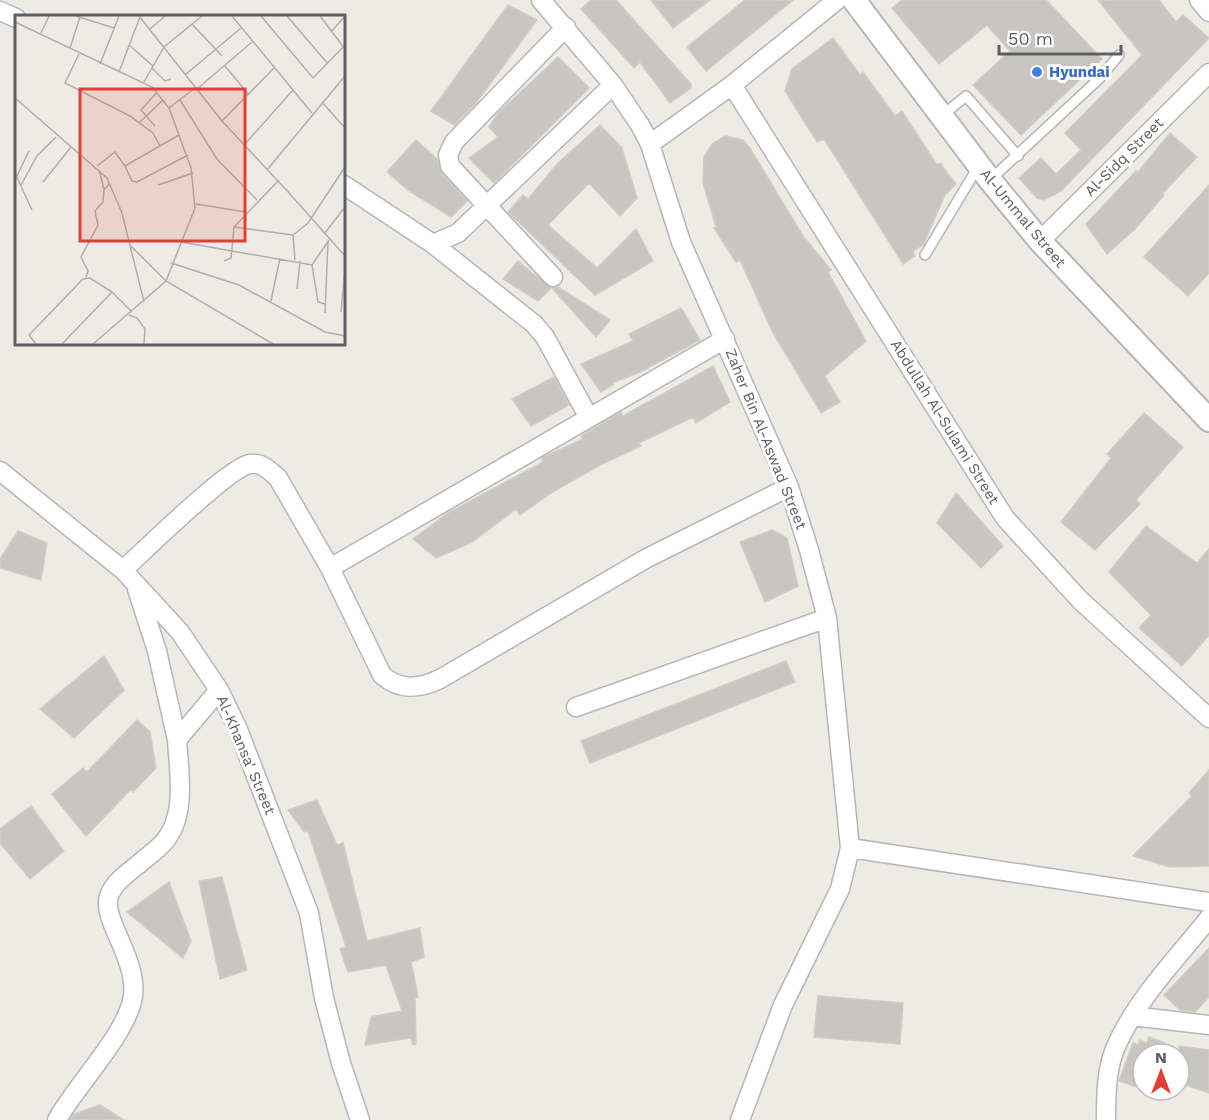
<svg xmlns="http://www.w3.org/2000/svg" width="1209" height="1120" viewBox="0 0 1209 1120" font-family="'Work Sans',sans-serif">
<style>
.building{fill:#c9c6c1;stroke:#d2cdc3;stroke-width:1.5}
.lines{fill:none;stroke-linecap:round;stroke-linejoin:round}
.service-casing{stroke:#b4b6ba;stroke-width:12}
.minor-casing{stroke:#b4b6ba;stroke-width:21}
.tertiary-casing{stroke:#b4b6ba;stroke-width:26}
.service{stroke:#fff;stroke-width:9}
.minor{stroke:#fff;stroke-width:18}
.tertiary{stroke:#fff;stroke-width:22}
.shop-dot{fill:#3f7fe0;stroke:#fff;stroke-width:2}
.labels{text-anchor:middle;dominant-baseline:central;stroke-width:6;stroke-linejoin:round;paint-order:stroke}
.shop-label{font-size:15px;font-weight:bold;fill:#366cbe;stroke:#fff;text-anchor:start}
.street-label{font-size:15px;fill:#5c6064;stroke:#fff}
.inset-road{fill:none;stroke:#b0afad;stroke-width:1.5}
.view{fill:#df4138;fill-opacity:0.15;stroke:#df4138;stroke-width:3}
.inset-edge{fill:none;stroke:#5c6064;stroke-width:3}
</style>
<rect width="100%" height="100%" fill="#eeebe4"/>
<path class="building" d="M591,0H616L691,84V88L670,103L640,62L634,68L581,9Z
M651,0H710L673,28Z
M745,0H793L706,71L687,47Z
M902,0H1046L1102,59L1021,135L973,85L1010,51L987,25L939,64L892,8Z
M1098,0H1159L1176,22L1183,15L1209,38L1061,191L1044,200L1037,198L1019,178L1041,158L1056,174L1081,150L1065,133L1142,55Z
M508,5L537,20L476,103L454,125L431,111Z
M833,38L860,75L863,72L895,116L902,111L937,165L940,163L956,184L945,195L923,245L913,251L915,256L903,264L824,139L817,142L785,91L792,69Z
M558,57L589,88L494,183L469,158L498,137L489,127L498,113Z
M600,125L622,148L637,198L620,216L589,183L548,225L597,268L636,229L653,261L595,295L508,212L523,195L528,199L558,163Z
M1170,133L1197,157L1162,194L1164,195L1135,229L1107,254L1086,224L1136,171L1138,172Z
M725,136L743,140L750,148L803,236L831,270L828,272L866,341L825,376L840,402L821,413L772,331L740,260L736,262L714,228L716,227L703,183L704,157L712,144Z
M416,140L437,159L442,174L467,201L451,217L409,191L387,172Z
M1209,185V273L1188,296L1144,257Z
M518,261L551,288L538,301L503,279Z
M558,287L610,320L596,337L552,288Z
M681,308L700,340L640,372L612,383L613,385L601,392L581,364L633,341L629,334Z
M713,366L730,402L696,423L693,417L639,443L641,446L600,465L551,493L520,515L516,509L472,542L436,558L413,539L448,513L543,462L541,458L583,439L581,436L621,412L623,416Z
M554,377L569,405L531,426L512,399Z
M1144,413L1183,447L1136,500L1140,504L1095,550L1061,522L1111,458L1107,454Z
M956,493L1003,546L981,568L937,523Z
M1146,526L1197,563L1209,549V635L1182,666L1139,628L1151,615L1109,572Z
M772,530L787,538L798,586L765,602L740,542Z
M18,531L47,543L41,580L0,568V559Z
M104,656L124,690L74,738L40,709Z
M786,661L795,682L590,763L581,741Z
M137,720L150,732L156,768L133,792L131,789L86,836L52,794L83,768L87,772Z
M1209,770V866L1170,867L1133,856L1192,796L1189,793Z
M317,800L337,845L343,843L367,941L420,928L424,957L411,962L418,997L415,998L416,1044L413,1045L411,1038L365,1045L371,1017L402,1011L386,965L348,972L340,949L346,947L308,831L304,832L288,810Z
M31,806L64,851L30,879L0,843V829Z
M222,877L247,970L220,979L199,881Z
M169,882L191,941L183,958L127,912Z
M1209,948V997L1195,1012L1180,1010L1164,995Z
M818,996L903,1003L900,1044L814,1037Z
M1149,1037L1165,1043L1160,1048L1174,1054H1143V1089L1119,1081L1133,1043L1138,1045L1140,1040L1147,1043Z
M1179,1046L1209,1050V1093L1179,1083Z
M100,1105L124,1120H70L74,1114Z"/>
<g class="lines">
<g class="service-casing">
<path id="service" d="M943,115L966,96L1018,156
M990,180L1100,78L1119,55
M925,255L978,167"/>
</g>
<g class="minor-casing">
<path id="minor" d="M541,0L613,85L640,125L650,144L681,242L789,487L809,550L827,618L850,848L840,889L783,1005L740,1120
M1199,0L1209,12
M0,11L16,18
M732,85L1005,518L1080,600L1209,718
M650,144L732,85L837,0
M344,185L433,244L534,324L545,337L589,418
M1040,241L1209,73
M433,244L458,233L613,85
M553,277L450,166L448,155L454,142L566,27
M0,471L123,570L180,632L219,690L237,727L309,913L324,998L341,1063L360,1120
M330,568L382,675C400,691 419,689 440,679L647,558L789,487
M123,570C144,551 229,467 250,464C262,462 270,471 278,478L330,568L725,339
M137,589L157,651L177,740
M576,707L827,618
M850,848L1209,902
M1132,1016L1209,1025
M57,1120C76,1085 128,1033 133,996C138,959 101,919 109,896C114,882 129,872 140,863C148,856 157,850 164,842C187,816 179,772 177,740L219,690
M1106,1120C1106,1094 1106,1066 1118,1042C1139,997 1178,957 1209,918"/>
</g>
<g class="tertiary-casing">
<path id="tertiary" d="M854,0L990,180L1040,241L1209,420"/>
</g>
<use href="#service" class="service"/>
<use href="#minor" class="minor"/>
<use href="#tertiary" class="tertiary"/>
</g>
<circle class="shop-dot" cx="1037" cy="72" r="6"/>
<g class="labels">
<g class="shop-label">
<text x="1049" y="72">Hyundai</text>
</g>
<g class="street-label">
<text transform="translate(1124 157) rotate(-45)">Al-Sidq Street</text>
<text transform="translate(1023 218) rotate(50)">Al-Ummal Street</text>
<text transform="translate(945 422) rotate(58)">Abdullah Al-Sulami Street</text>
<text transform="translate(766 439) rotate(68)">Zaher Bin Al-Aswad Street</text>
<text transform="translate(246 755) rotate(67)">Al-Khansa' Street</text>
</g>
</g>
<g transform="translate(15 15)">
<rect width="330" height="330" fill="#eeebe4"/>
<path class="inset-road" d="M61,1L99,13M124,1L207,106L276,180M217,1L297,98M246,1L298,63L328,32M272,1L313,49M305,1L330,34M0,7L137,72L154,93L176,153L180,193L151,266L78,329M177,9L207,41M135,14L150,1M316,17L330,1M26,18L34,1M114,30L138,51M55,33L65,2M64,39L50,68L115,101L138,118L145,131M85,49L104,1M210,51L234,80M137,53L150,66L156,64M104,57L125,2M170,60L226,13M129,67L149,32L187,1M182,74L237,27M0,83L92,163L107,198L129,287M165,85L202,144L242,185M307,87L330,113M154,93L181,72M207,106L259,53M125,107L148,85M140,111L126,95L142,77M229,130L278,75M82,151L100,137L110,151L164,120M110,151L117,166L122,167L173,140M84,155L89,174M252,155L330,61M0,158L17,195M2,161L14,136M28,167L56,132M6,170L22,141L41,122M143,170L178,158M275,179L330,241M181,189L231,197M219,212L278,220L293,208L330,152M309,219L330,192M278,220L280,245M166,227L297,250M116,231L151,266L258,329M209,246L216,243L219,212L264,165M156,248L224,270L310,317L330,321M71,262L73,256L66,242L83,210L80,196L88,187L89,175L95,168M282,274L285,246M256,286L265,243M310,289L303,287L297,250L314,225M326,297L330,255M310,298L313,227M114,300L122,303L130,314L129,329M21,329L14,320L68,264L75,263L97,277M47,329L97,277L117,297"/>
<path class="view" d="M65,74H230V226H65Z"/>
<rect width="330" height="330" class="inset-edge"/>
</g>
<g transform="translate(1161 1072)"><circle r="28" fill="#ffffff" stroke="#bebfc1" stroke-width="1.5"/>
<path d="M0-4.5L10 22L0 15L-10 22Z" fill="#df4138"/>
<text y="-9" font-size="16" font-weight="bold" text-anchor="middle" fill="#5c6064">N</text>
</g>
<path d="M999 45v9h122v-9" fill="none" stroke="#5c6064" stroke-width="3"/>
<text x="1008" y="45" font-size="18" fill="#5c6064" stroke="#ffffff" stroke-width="4.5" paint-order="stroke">50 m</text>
</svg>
